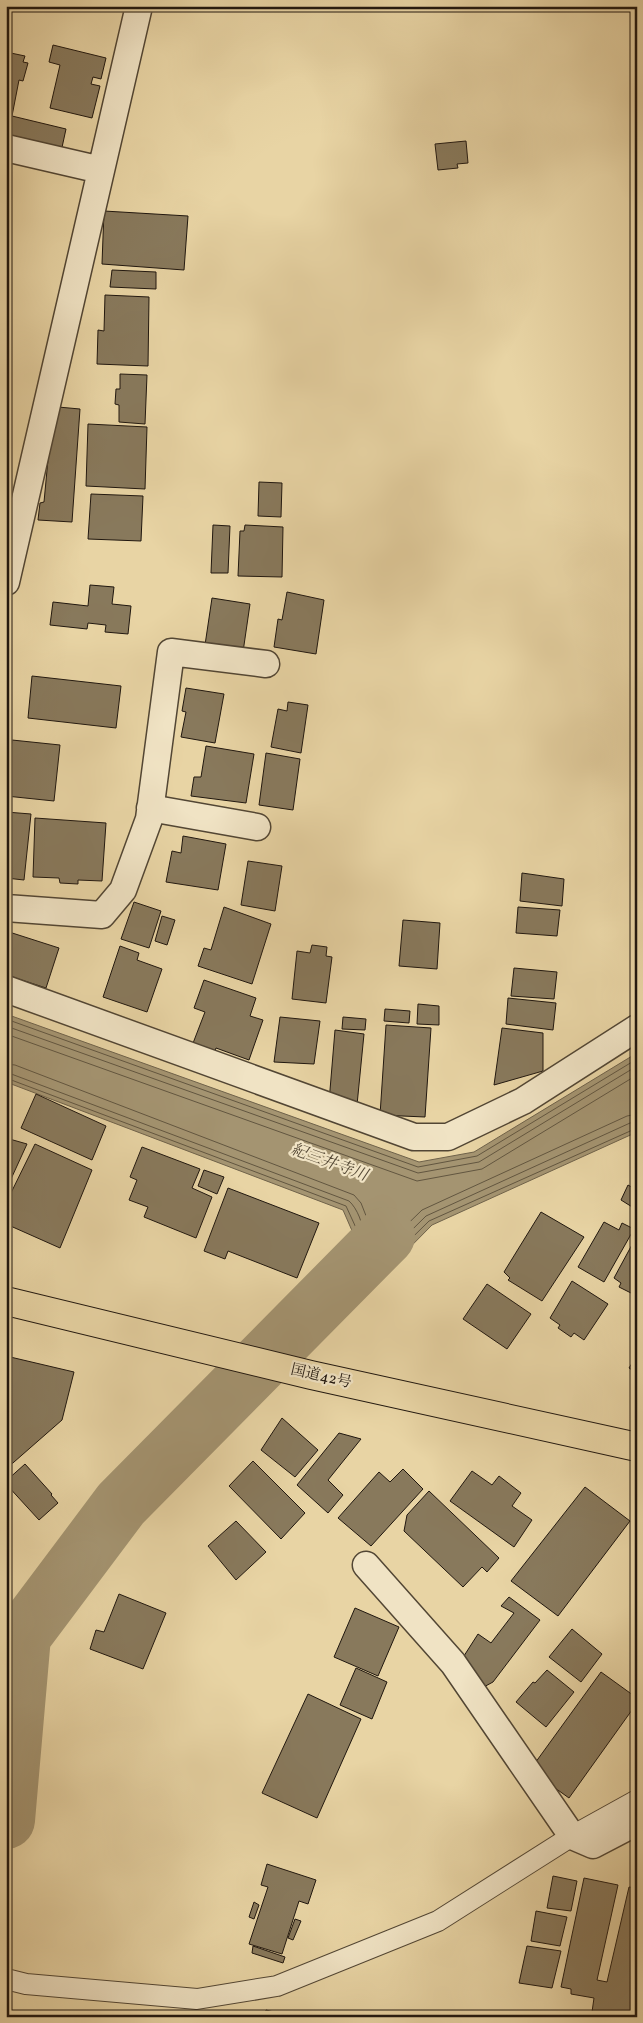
<svg xmlns="http://www.w3.org/2000/svg" width="643" height="2023" viewBox="0 0 643 2023" font-family="Vollkorn,'Noto Serif JP',serif">
<style>
.water{fill:#a49471;stroke:#6f624a}
.lines{fill:none;stroke-linecap:round;stroke-linejoin:round}
.shore{stroke:#625640;stroke-width:1}
.river{stroke:#a49471;stroke-width:58}
.building{fill:#88795c;stroke:#20170f}
.pedestrian-casing{stroke:#524634;stroke-width:22}
.minor-casing{stroke:#524634;stroke-width:29}
.trunk-casing{stroke:#20170f;stroke-width:30}
.pedestrian{stroke:#f0e3c4;stroke-width:20}
.minor{stroke:#f0e3c4;stroke-width:26}
.trunk{stroke:#e8d4a4;stroke-width:28}
.labels{text-anchor:middle;dominant-baseline:central;stroke-width:4.5;stroke-linejoin:round;paint-order:stroke}
.street-label{font-size:15px;fill:#20170f;stroke:#f0e3c4}
.water-label{font-size:16px;font-style:italic;fill:#554936;stroke:#f0e3c4}
</style>
<rect width="100%" height="100%" fill="#e8d4a4"/>
<filter id="stains"><feTurbulence type="fractalNoise" baseFrequency=".004" numOctaves="4"/><feColorMatrix values="0 0 0 0 .2 0 0 0 0 .09 0 0 0 0 .02 0 0 0 .5 -.17"/></filter>
<radialGradient id="worn" r=".72"><stop offset=".6" stop-color="#630" stop-opacity="0"/><stop offset="1" stop-color="#630" stop-opacity=".3"/></radialGradient>
<path class="water" d="M6,1014L419,1162L474,1152L637,1053V1132L432,1225L352,1306L311,1283L353,1233L343,1210L6,1082Z"/>
<g class="lines">
<path class="shore" d="M6,1019L418,1167L477,1156L637,1059
M6,1026L418,1173L479,1162L637,1066
M6,1034L417,1181L482,1169L637,1075
M6,1064L15,1065L354,1195L361,1203L370,1226L371,1235L367,1245L341,1276L342,1279L348,1282L422,1210L627,1116L637,1114
M6,1072L349,1201C357,1208 364,1225 363,1236L329,1279L349,1292L426,1216L630,1123L637,1122
M6,1078L346,1206L357,1230V1235L320,1281L350,1299L429,1221L637,1128"/>
<path class="river" d="M6,1820L22,1636L121,1504L386,1236"/>
</g>
<path class="building" d="M53,45L106,58L101,79L93,77L91,84L100,86L92,118L50,108L60,65L49,62Z
M6,52L25,56L23,62L28,63L23,81L19,80L12,116L66,129L61,152L6,139Z
M466,141L468,163L457,164L458,168L438,170L435,144Z
M104,211L188,216L184,270L102,264Z
M112,270L156,272V289L110,287Z
M105,295L149,297L148,366L97,364L98,330L104,331Z
M120,374L147,375L145,424L119,422V405L115,404L116,389H120Z
M58,407L80,409L72,522L38,520L40,503L44,502L49,449Z
M88,424L147,427L145,489L86,486Z
M259,482L282,483L281,517L258,516Z
M91,494L143,496L141,541L88,539Z
M213,525L230,526L228,573H211Z
M245,525L283,527L282,577L238,576L240,531H244Z
M90,585L114,587L112,604L131,606L128,634L105,632L106,625L88,623L87,629L50,625L53,602L88,606Z
M287,592L324,600L316,654L274,647L278,619L282,620Z
M212,598L250,604L243,652L205,645Z
M32,676L121,686L116,728L28,718Z
M186,688L224,694L215,743L181,737L186,712L182,711Z
M288,702L308,705L301,753L271,747L278,709L287,711Z
M12,740L60,745L54,801L6,796Z
M206,746L254,754L246,803L191,796L194,777H201Z
M266,753L300,759L293,810L259,805Z
M6,812L31,814L24,880L6,878Z
M35,818L106,823L102,881L78,880V884L60,883L59,878L33,877Z
M183,836L226,844L218,890L166,882L172,851L181,853Z
M248,861L282,866L275,911L241,905Z
M522,873L564,879L562,906L520,901Z
M134,902L161,911L149,948L121,939Z
M224,907L271,924L252,984L198,966L204,948L211,950Z
M518,907L560,910L557,936L516,933Z
M162,916L175,920L167,945L155,941Z
M403,920L440,923L437,969L399,966Z
M6,931L59,948L46,988L6,975Z
M312,945L327,947L326,956L332,957L326,1003L292,999L297,951L310,953Z
M120,946L139,953L137,960L162,969L147,1012L103,997Z
M514,968L557,972L554,999L511,996Z
M204,980L256,998L250,1016L263,1020L249,1060L216,1048L212,1059L190,1051L205,1012L194,1008Z
M508,998L556,1003L553,1030L506,1024Z
M418,1004L439,1006V1025L417,1024Z
M385,1009L410,1011L409,1023L384,1021Z
M280,1017L320,1021L314,1064L274,1062Z
M343,1017L366,1019L365,1030L342,1029Z
M386,1025L431,1028L425,1117L380,1115Z
M502,1028L543,1033V1071L494,1085Z
M335,1030L364,1034L357,1105L329,1102Z
M36,1094L106,1126L92,1160L21,1128Z
M6,1138L27,1144L6,1190Z
M35,1144L92,1170L60,1248L6,1224V1203Z
M142,1147L200,1169L192,1188L212,1197L196,1238L144,1217L148,1207L129,1200L137,1180L130,1177Z
M204,1170L224,1177L217,1194L198,1186Z
M628,1185L637,1190V1210L621,1200Z
M228,1188L319,1223L297,1278L228,1251L225,1259L204,1251Z
M541,1212L584,1237L542,1301L508,1280L510,1278L504,1272Z
M604,1222L619,1230L622,1223L634,1229L604,1282L578,1267Z
M634,1241L637,1242V1289L633,1294L619,1287L621,1283L614,1278Z
M572,1281L608,1304L584,1340L574,1333L571,1337L558,1328L560,1325L550,1318Z
M487,1284L531,1314L507,1349L463,1319Z
M637,1355V1373L629,1368Z
M6,1356L74,1372L62,1420L6,1469Z
M282,1418L318,1450L295,1477L261,1450Z
M339,1433L361,1439L328,1480L343,1495L328,1513L297,1485Z
M253,1461L305,1513L281,1539L229,1486Z
M25,1464L52,1494L51,1495L58,1503L39,1520L6,1484V1481Z
M403,1469L423,1489L371,1546L338,1518L379,1472L390,1482Z
M472,1471L492,1485L499,1476L521,1493L512,1506L532,1520L514,1547L450,1501Z
M585,1487L630,1521L558,1616L511,1581Z
M429,1491L499,1558L487,1572L482,1567L463,1587L404,1531L407,1515Z
M236,1521L266,1552L236,1580L208,1546Z
M119,1594L166,1613L143,1669L90,1649L96,1630L104,1632Z
M509,1597L540,1620L493,1682L480,1689L462,1659L478,1634L491,1643L514,1613L501,1606Z
M355,1608L399,1627L378,1676L334,1657Z
M572,1629L602,1654L581,1682L549,1657Z
M356,1668L387,1682L372,1719L340,1705Z
M547,1670L574,1692L546,1727L516,1702L533,1682L535,1683Z
M601,1672L637,1698V1703L569,1798L530,1770Z
M308,1694L361,1719L317,1818L262,1793Z
M267,1864L316,1880L308,1904L299,1901L282,1954L249,1944L268,1887L261,1885Z
M553,1876L577,1881L571,1911L547,1908Z
M584,1878L618,1885L597,1980L607,1982L629,1887L637,1888V2017H615L592,2012L594,1998L571,1994V1989L561,1987Z
M254,1902L259,1905L254,1919L249,1917Z
M536,1911L567,1917L560,1946L531,1941Z
M295,1919L301,1921L293,1940L288,1938Z
M253,1946L285,1957L283,1963L252,1953Z
M527,1946L561,1951L552,1988L519,1983Z
M266,2010L293,2017H264Z"/>
<g class="lines">
<g class="pedestrian-casing">
<path id="pedestrian" d="M6,1979L26,1984L197,1999L277,1986L438,1921L572,1836L637,1800"/>
</g>
<g class="minor-casing">
<path id="minor" d="M6,148L101,170
M6,582L139,6
M150,808L257,827
M6,908L102,915L123,890L149,819L171,652L266,664
M6,989L414,1137H448L523,1101L637,1028
M366,1565L453,1663L572,1836L593,1845L637,1822"/>
</g>
<g class="trunk-casing">
<path id="trunk" d="M6,1301L311,1375L637,1447"/>
</g>
<use href="#pedestrian" class="pedestrian"/>
<use href="#minor" class="minor"/>
<use href="#trunk" class="trunk"/>
</g>
<g class="labels">
<g class="street-label">
<text transform="translate(321 1377) rotate(13)">国道42号</text>
</g>
<g class="water-label">
<text transform="translate(329 1163) rotate(20)">紀三井寺川</text>
</g>
</g>
<rect width="643" height="2023" fill="none" stroke="#e8d4a4" stroke-width="25"/>
<rect x="8" y="8" width="628" height="2008" fill="none" stroke="#20170f" stroke-width="2.5"/>
<rect x="12" y="12" width="618" height="1998" fill="none" stroke="#20170f"/>
<rect width="100%" height="100%" filter="url(#stains)"/>
<rect width="100%" height="100%" fill="url(#worn)"/>
</svg>
